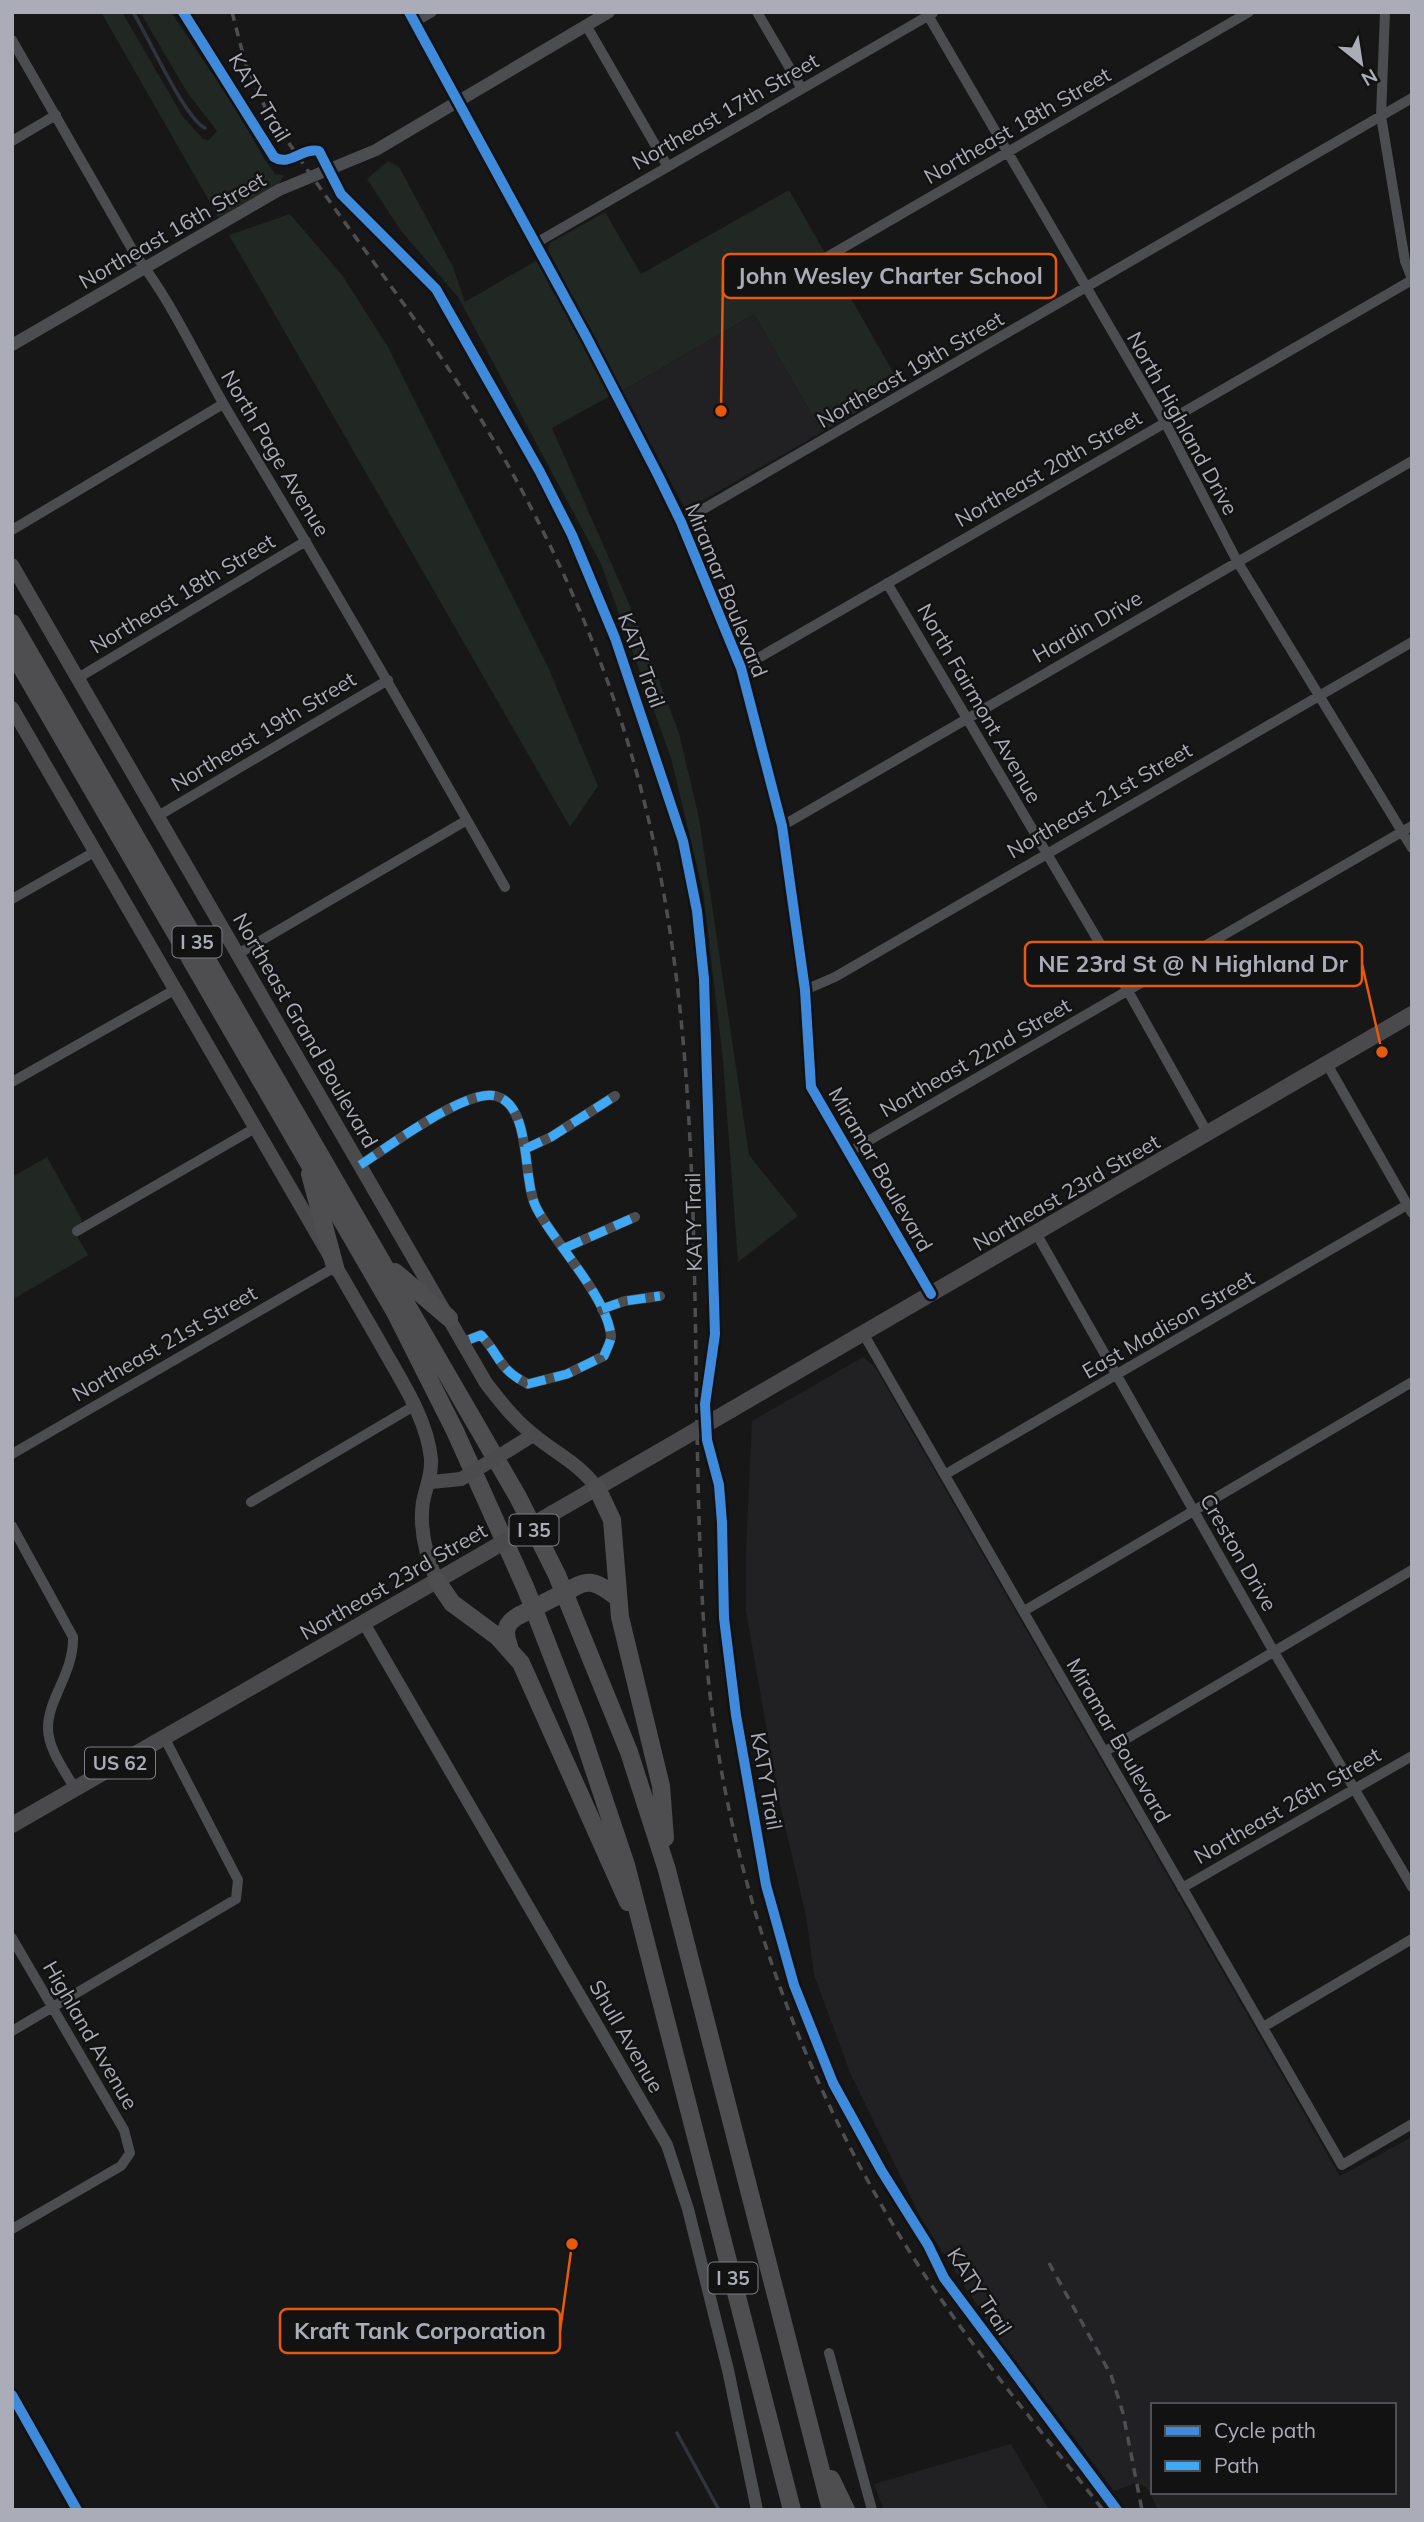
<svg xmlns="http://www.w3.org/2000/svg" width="1424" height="2522" viewBox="0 0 1424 2522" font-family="Mulish,sans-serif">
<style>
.built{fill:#212123;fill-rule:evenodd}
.green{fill:#212723}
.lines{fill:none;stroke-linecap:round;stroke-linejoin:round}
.stream{stroke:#30343c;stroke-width:3.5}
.minor{stroke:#4c4d50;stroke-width:10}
.tertiary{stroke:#4c4d50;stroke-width:12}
.secondary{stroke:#4b4b4e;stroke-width:14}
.primary{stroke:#4a4a4c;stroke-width:16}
.motorway{stroke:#4e4e51;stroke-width:18}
.rail{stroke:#4d4e51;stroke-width:3.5;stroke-dasharray:9 7;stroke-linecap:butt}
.secondary-bridge{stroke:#4b4b4e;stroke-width:14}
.primary-bridge{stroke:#4a4a4c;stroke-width:16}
.motorway-bridge{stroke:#4e4e51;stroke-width:18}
.quiet{stroke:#3fa9f5;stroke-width:9;stroke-dasharray:18 9;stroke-linecap:butt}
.cycleway-casing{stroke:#121213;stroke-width:15}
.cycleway{stroke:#408adc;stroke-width:10}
.labels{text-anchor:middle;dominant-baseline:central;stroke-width:5;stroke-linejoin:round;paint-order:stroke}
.shield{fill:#121213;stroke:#7c7e86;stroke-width:2}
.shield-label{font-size:19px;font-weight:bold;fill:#aaacb7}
.street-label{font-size:21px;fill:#aaacb7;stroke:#121213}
.leader{fill:none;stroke:#e8590c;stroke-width:2.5}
.callout-dot{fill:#e8590c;stroke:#121213;stroke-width:2.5}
.callout{fill:#121213;stroke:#e8590c;stroke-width:2.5}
.callout-label{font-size:23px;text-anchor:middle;font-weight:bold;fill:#aaacb7}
</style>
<rect width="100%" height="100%" fill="#171718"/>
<path class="built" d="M754,314L822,432L686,510L622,391Z
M863,1357L875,1367L1340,2176L1412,2137V2510H1158L1148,2489L1143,2486L1135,2483L1114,2491L994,2332L922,2220L851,2075L814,1975L806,1916L779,1800L746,1611V1551L752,1421ZM1153,2405H1394V2492H1153Z
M1011,2444L1049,2510H884L874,2484Z"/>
<path class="green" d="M101,12H122L183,117L203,139L209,140L217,131L187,92L140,12H171L236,109L265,160L275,174L284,175L279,184L219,218Z
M388,161L399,167L453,267L465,302L539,259L610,396L552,428L637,622L679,733L699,818L749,1155L798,1216L738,1262L723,1060L703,891L671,758L601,564L458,297L402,232L367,179Z
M789,190L901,386L822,432L754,314L622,391L548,250L550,243L605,212L641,274Z
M290,214L342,275L388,347L548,667L598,786L570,827L229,235Z
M47,1157L82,1220L78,1238L88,1255L12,1300V1177Z"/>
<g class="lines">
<path class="stream" d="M133,12C148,36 185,119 205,128
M677,2433L719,2510"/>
<path class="minor" d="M409,12L587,338L658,475L681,522L741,668L782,826L805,990L811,1087L931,1294
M757,12L802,89
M926,12L1165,422L1237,561L1412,848
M1385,12L1381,116L1405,261L1412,279
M413,23L432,12
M586,25L668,167
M12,40L136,256C175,306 200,366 233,420C326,574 416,730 505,887
M12,141L56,115
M536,243L933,13
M803,271L1249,12
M681,522L1412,98
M12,530L223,404
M887,583L1128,991L1208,1134
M741,668L1412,280
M78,678L306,541
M158,816L388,680
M782,826L1412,461
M12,899L96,851
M238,954L467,820
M805,990L835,977L1412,642
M1327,1064L1412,1213
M12,1082L176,989
M525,1149L551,1137L615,1096
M849,1152L1412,826
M360,1165C387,1148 466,1088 496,1096C532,1106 522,1179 536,1207C554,1243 607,1296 611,1336C611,1342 606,1350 604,1356L567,1374L528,1384C498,1369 501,1357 481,1335L463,1342
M77,1231L255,1128
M1036,1233L1274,1652L1412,1887
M565,1248L635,1217
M602,1309L625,1301L660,1296
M863,1333L1342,2165L1412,2124
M12,1454L335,1267
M946,1474L1407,1205
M251,1502L414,1406
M12,1526L73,1637C74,1673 48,1698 48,1728C48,1749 65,1771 75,1789
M1024,1611L1412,1382
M1104,1752L1412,1570
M1182,1888L1412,1756
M12,1938L124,2130L130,2153L121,2166L12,2229
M1263,2027L1412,1939
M12,2031L236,1899L238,1880L164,1737
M829,2353L872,2510"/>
<path class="tertiary" d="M12,345L279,190L376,150L609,12
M364,1623L667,2145L688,2209L728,2370L757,2510
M12,2395L77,2510"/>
<path class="secondary" d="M12,565L486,1383C500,1401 513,1418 530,1432C553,1452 578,1462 597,1488
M12,708L379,1341C399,1378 427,1417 431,1459C432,1476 426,1486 423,1502C419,1529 426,1556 437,1581
M509,1450L533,1435
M431,1482L461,1479"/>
<path class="primary" d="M731,1410L1412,1014
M553,1513L657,1453
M12,1825L483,1554"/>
<path class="motorway" d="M12,623L518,1497L557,1575L629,1752L667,1870L831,2510
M12,651L395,1312L455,1431L526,1589L580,1728L626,1865L792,2510
M310,1174L335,1267
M395,1272L449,1318
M597,1488L612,1520L620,1617L661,1786L665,1838
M437,1581L452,1603L498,1637L521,1663L628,1902
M573,1588C591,1577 601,1585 617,1597
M509,1646C503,1631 506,1622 520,1615
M831,2479L846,2510"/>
<path class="rail" d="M232,12L245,62L265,107C336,217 421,319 488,431C551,536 602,650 635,767C714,1047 686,1342 704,1629C719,1860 800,2088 928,2280C981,2360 1044,2434 1103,2510
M1049,2263L1111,2375L1123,2413L1142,2510"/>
<path class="secondary-bridge" d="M461,1479L509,1450"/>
<path class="primary-bridge" d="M657,1453L731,1410
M483,1554L553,1513"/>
<path class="motorway-bridge" d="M520,1615L573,1588"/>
<path class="quiet" d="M525,1149L551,1137L615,1096
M360,1165C387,1148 466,1088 496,1096C532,1106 522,1179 536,1207C554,1243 607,1296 611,1336C611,1342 606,1350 604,1356L567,1374L528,1384C498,1369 501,1357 481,1335L463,1342
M565,1248L635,1217
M602,1309L625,1301L660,1296"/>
<g class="cycleway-casing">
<path id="cycleway" d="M183,12L274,157C290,167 302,147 319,151L341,194L436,289L540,472L572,535L615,638L683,841L697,911L704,979L715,1334L705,1404L707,1440L719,1485L722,1523L724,1618L736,1715L766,1885L794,1985L833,2083L881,2170L928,2245L944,2278L1117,2510
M409,12L587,338L658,475L681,522L741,668L782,826L805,990L811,1087L931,1294
M12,2395L77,2510"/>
</g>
<use href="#cycleway" class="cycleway"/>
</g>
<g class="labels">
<g class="shield">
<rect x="172.5" y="926.5" width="49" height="31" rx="5"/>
<rect x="509.5" y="1514.5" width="49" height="31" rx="5"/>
<rect x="85" y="1747.5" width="70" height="31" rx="5"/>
<rect x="708.5" y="2262.5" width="49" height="31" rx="5"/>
</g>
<g class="shield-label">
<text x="197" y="942">I 35</text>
<text x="534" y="1530">I 35</text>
<text x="120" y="1763">US 62</text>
<text x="733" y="2278">I 35</text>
</g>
<g class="street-label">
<text transform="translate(260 97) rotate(59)">KATY Trail</text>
<text transform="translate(725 111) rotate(-30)">Northeast 17th Street</text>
<text transform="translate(1017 125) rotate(-30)">Northeast 18th Street</text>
<text transform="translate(172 230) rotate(-30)">Northeast 16th Street</text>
<text transform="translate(910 369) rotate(-30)">Northeast 19th Street</text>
<text transform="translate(1183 423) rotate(61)">North Highland Drive</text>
<text transform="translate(276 453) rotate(59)">North Page Avenue</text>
<text transform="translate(1048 468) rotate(-30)">Northeast 20th Street</text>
<text transform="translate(727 590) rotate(68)">Miramar Boulevard</text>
<text transform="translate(182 593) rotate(-31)">Northeast 18th Street</text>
<text transform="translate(1087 626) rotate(-30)">Hardin Drive</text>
<text transform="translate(642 660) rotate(70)">KATY Trail</text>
<text transform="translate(980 703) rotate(60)">North Fairmont Avenue</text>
<text transform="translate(263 731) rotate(-31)">Northeast 19th Street</text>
<text transform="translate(1099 800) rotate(-30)">Northeast 21st Street</text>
<text transform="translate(306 1030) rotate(60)">Northeast Grand Boulevard</text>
<text transform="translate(975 1057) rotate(-30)">Northeast 22nd Street</text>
<text transform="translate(881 1169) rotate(60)">Miramar Boulevard</text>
<text transform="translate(1066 1192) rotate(-30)">Northeast 23rd Street</text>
<text transform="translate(693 1222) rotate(-91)">KATY Trail</text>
<text transform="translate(1168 1324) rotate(-30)">East Madison Street</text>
<text transform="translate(164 1343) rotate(-30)">Northeast 21st Street</text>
<text transform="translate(1239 1552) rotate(60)">Creston Drive</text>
<text transform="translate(393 1581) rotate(-30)">Northeast 23rd Street</text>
<text transform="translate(1119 1740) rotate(60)">Miramar Boulevard</text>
<text transform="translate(767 1781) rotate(80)">KATY Trail</text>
<text transform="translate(1287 1805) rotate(-30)">Northeast 26th Street</text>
<text transform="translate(91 2035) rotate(60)">Highland Avenue</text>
<text transform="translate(627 2036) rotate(60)">Shull Avenue</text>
<text transform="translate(980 2291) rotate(57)">KATY Trail</text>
</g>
</g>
<path class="leader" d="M721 411L723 276M1382 1052L1362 964M572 2244L560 2331"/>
<g class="callout-dot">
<circle cx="721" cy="411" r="7"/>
<circle cx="1382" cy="1052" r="7"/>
<circle cx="572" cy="2244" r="7"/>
</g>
<g class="callout">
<rect x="723" y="254" width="333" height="44" rx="7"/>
<rect x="1025" y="942" width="337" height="44" rx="7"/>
<rect x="280" y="2309" width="280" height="44" rx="7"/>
</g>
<g class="callout-label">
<text x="890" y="284">John Wesley Charter School</text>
<text x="1193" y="972">NE 23rd St @ N Highland Dr</text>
<text x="420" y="2339">Kraft Tank Corporation</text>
</g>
<rect width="1424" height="2522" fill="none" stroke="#aaacb7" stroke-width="28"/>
<rect x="1151" y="2403" width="245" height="91" fill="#121213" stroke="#4f5055" stroke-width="2"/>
<rect x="1165" y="2426" width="35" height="10" fill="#408adc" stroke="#4f5055" stroke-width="2"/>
<text x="1214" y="2438" font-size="21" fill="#aaacb7">Cycle path</text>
<rect x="1165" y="2461" width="35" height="10" fill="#3fa9f5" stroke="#4f5055" stroke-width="2"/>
<text x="1214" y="2473" font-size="21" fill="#aaacb7">Path</text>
<g transform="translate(1361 63) rotate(150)" stroke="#121213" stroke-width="5" paint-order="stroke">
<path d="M0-5L12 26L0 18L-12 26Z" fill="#aaacb7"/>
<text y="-10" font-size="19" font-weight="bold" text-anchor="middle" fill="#aaacb7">N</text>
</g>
</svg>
